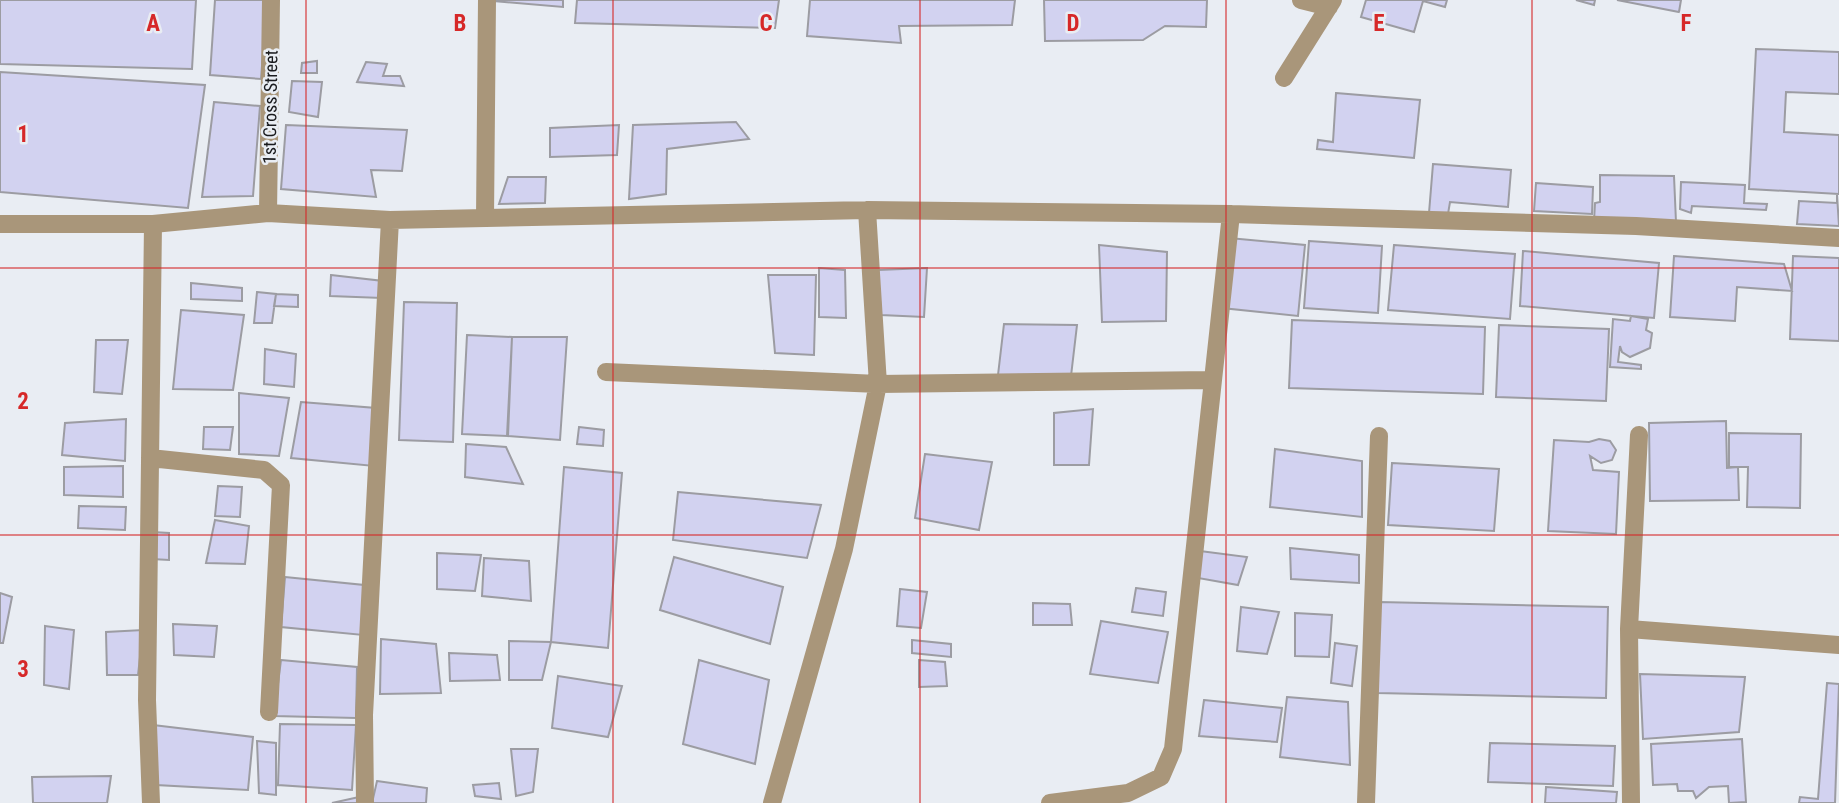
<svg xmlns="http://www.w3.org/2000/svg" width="1839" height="803" viewBox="0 0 1839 803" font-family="'Roboto Condensed',sans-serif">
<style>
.building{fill:#d2d2f0;stroke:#9c9ca2;stroke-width:2}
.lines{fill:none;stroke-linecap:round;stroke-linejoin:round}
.street{stroke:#a9967a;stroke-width:18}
.grid{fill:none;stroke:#d62828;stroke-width:2;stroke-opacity:0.55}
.labels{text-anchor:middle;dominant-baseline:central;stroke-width:5;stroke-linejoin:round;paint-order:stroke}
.street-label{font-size:18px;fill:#191a1d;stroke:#e9edf3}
.grid-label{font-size:23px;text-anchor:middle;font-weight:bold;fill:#d62828;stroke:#e9edf3;stroke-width:5;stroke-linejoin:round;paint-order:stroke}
</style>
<rect width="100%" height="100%" fill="#e9edf3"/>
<path class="building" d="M0,0H196L192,69L0,64Z
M215,0H267L261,79L210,75Z
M563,0V7L494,1V0Z
M577,0H779L775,28L575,23Z
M810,0H1015L1012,25L899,26L901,43L807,36Z
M1044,0H1207L1206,27L1165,26L1143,40L1045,41Z
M1366,0H1447L1445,7L1423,1L1414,32L1361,17Z
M1576,0H1595L1594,5Z
M1617,0H1681L1679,12Z
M1756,49L1839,52V94L1786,92L1784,132L1839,135V194L1749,189Z
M317,61V73H301L302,63Z
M366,62L387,64L383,76H400L404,86L357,82Z
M0,72L205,85L188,208L0,192Z
M292,81L322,82L318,117L289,112Z
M1336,93L1420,100L1414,158L1317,149L1318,140L1333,142Z
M214,102L260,106L253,196L202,197Z
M736,122L749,139L667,149L666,194L629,199L633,125Z
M286,125L407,130L402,171L371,170L376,197L281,189Z
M619,125L617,155L550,157V128Z
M1433,164L1511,170L1508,207L1450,202L1448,214L1429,213Z
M1600,175L1674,176L1676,222L1594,221L1595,203L1600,202Z
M508,177H546L545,203L499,204Z
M1681,182L1745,185L1744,203L1767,204L1766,210L1692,206L1691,213L1680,209Z
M1536,183L1593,187L1592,214L1534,211Z
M1837,195L1839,226L1797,224L1799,201L1837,203Z
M1229,238L1305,245L1298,316L1222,308Z
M1309,241L1382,246L1378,313L1304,308Z
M1099,245L1167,252L1166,321L1102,322Z
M1394,245L1515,254L1510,319L1388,310Z
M1523,251L1659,263L1654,318L1520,306Z
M1674,256L1784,264L1792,291L1737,287L1735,321L1670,317Z
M1793,256L1839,258V341L1790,339Z
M819,268L845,270L846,318L819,317Z
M927,268L924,317L881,315L878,270Z
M331,275L383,281L382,298L330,296Z
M768,275H816L814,355L775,353Z
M191,283L242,288V301L191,299Z
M257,292L276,294L272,323H254Z
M276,294L298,295V307L274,306Z
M404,302L457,303L453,442L399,440Z
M181,310L244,315L233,390L173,389Z
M1631,316L1648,319L1646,330L1652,333L1650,348L1630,357L1622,352L1620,346L1618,362L1641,365V369L1610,367L1613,319L1630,321Z
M1292,320L1485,327L1483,394L1289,388Z
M1004,324L1077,325L1071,376L998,375Z
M1499,325L1609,329L1606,401L1496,397Z
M467,335L512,337L507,436L462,434Z
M512,337H567L560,440L508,436Z
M96,340H128L122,394L94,392Z
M265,349L296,354L294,387L264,384Z
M239,393L289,398L279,456L239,454Z
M301,402L376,408L374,466L291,458Z
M1093,409L1089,465H1054V413Z
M126,419L125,461L62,455L65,423Z
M1726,421L1727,468L1738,467L1739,500L1650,501L1649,423Z
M204,427H233L230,450L203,449Z
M579,427L604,430L603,446L577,444Z
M1729,433L1801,434L1800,508L1747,507L1748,467H1729Z
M1599,439L1610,441L1616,450L1612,460L1601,463L1590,456L1593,470L1619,472L1616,534L1548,531L1554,440L1589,442Z
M466,444L506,447L523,484L465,477Z
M1275,449L1362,461V517L1270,507Z
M925,454L992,462L979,530L915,518Z
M1392,463L1499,469L1494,531L1388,525Z
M123,466V497L64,495V467Z
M564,467L622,473L608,648L551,642Z
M218,486L242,487L240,517L215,516Z
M678,492L821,505L807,558L673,540Z
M79,506L126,507L125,530L78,528Z
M215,520L249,526L245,564L206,563Z
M152,532L169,533V560L152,559Z
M1290,548L1359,555V583L1291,579Z
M1200,551L1247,557L1238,585L1198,578Z
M437,553L481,555L475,591L437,589Z
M674,557L783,587L770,644L660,610Z
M484,558L529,561L531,601L482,596Z
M285,577L364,585L363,635L281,627Z
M1136,588L1166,592L1163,616L1132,612Z
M900,589L927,592L921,628L897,626Z
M0,593L12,597L3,643H0Z
M1379,602L1608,607L1606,698L1377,693Z
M1033,603L1070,604L1072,625H1033Z
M1241,607L1279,612L1267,654L1237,651Z
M1295,613L1332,615L1329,657L1295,656Z
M1101,621L1168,632L1158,683L1090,674Z
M173,624L217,626L214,657L174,655Z
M45,626L74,630L69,689L44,685Z
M143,630L138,675H107L106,632Z
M381,639L436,644L441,693L380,694Z
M912,640L951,644V657L912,653Z
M509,641L551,642L542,680H509Z
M1335,643L1357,646L1352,686L1331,683Z
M449,653L497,655L500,680L450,681Z
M281,660L357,667L356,718L274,716Z
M699,660L769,680L755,764L683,744Z
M919,660L945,662L947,686L919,687Z
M1640,674L1745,677L1739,732L1643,739Z
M558,676L622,686L608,737L552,728Z
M1827,683L1839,684L1835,803H1799L1800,797L1818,799Z
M1287,697L1348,702L1350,765L1280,757Z
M1204,700L1282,708L1277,742L1199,736Z
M280,724L356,725L352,790L278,785Z
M153,725L253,737L248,790L156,785Z
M1742,739L1746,802L1729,803L1728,786L1709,787L1696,798L1693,791H1678L1677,784L1653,785L1651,744Z
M257,741L276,743V795L259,793Z
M1490,743L1615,746L1613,786L1488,782Z
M511,749H538L533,792L516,796Z
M111,776L107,803H33L32,777Z
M377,781L427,788L426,803H372Z
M499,783L501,799L475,796L473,785Z
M1546,787L1617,792L1616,803H1545Z
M359,797V803H332Z"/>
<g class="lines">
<path class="street" d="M1301,0L1329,7
M1284,78L1333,0
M268,213L271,0
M485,218L487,0
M0,224H153L268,213L390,220L867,210L1231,214L1636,226L1839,238
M606,372L878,384L1212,380
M150,458L264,470L281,485L269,712
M1629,629L1839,645
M151,803L147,700L153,224
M365,803L364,715L390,220
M772,803L844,549L878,384L867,210
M1050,803L1128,793L1161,777L1173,749L1231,214
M1366,803L1379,436
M1631,803L1629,629L1639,435"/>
</g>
<path class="grid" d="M306,0V803M613,0V803M920,0V803M1226,0V803M1532,0V803M0,268H1839M0,535H1839"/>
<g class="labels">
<g class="street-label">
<text transform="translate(270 107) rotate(-89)">1st Cross Street</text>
</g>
</g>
<g class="grid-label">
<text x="153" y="31">A</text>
<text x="460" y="31">B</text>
<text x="766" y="31">C</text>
<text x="1073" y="31">D</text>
<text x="1379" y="31">E</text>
<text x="1686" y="31">F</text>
<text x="23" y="142">1</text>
<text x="23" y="409">2</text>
<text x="23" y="677">3</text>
</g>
</svg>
